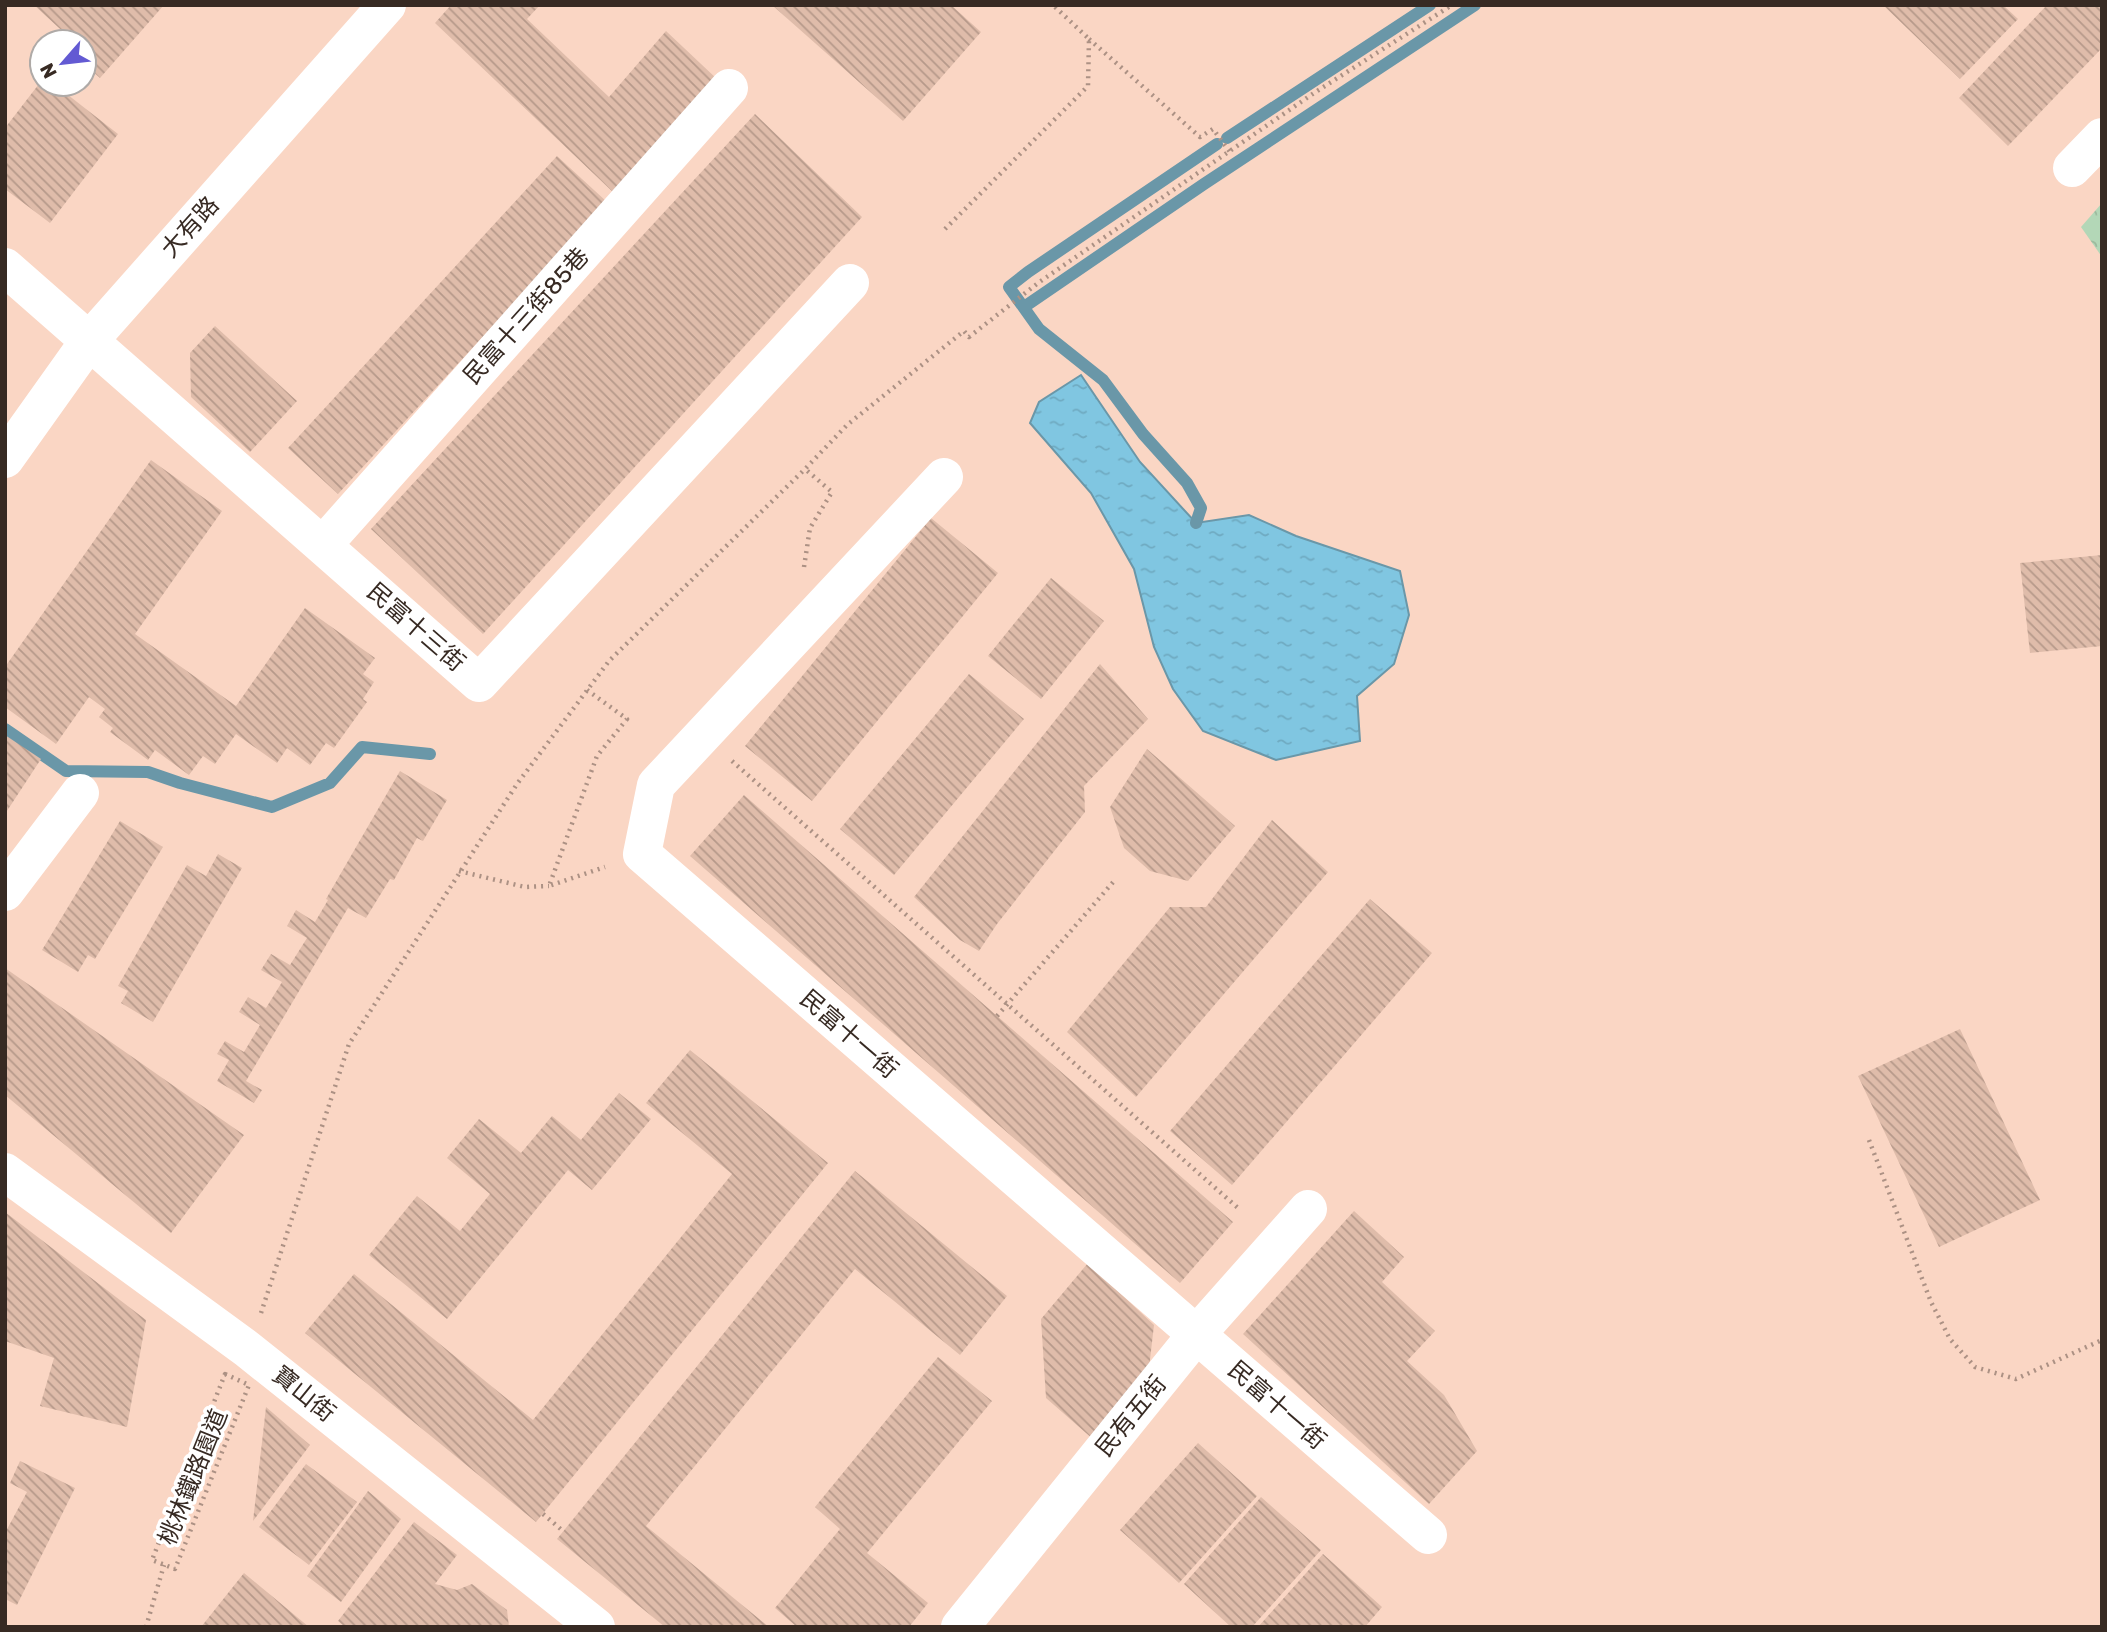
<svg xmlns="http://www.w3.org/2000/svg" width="2107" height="1632" viewBox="0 0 2107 1632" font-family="Rubik,'Noto Sans TC',sans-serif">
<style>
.park{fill:url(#park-crowns)}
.water{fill:url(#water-ripples);stroke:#6a97a8;stroke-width:2}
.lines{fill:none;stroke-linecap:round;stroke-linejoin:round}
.stream{stroke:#6a97a8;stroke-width:12}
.building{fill:url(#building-back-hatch)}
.path{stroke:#ac9184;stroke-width:4.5;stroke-dasharray:2 5;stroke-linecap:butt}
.minor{stroke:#fff;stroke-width:38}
.labels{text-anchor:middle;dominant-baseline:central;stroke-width:7;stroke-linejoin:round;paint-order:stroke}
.street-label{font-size:24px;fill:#372a23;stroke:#fff}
</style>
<defs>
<pattern id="park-crowns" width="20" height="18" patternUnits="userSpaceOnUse" patternTransform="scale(1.75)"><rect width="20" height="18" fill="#b3d7b7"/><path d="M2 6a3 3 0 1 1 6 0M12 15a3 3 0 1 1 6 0" fill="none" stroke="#9bb99d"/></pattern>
<pattern id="water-ripples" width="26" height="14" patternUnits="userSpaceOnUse" patternTransform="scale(1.75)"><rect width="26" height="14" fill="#80c6e1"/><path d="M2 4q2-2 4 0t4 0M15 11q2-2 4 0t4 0" fill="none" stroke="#6faac1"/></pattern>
<pattern id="building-back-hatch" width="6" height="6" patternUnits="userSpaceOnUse" patternTransform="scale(1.75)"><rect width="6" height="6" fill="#dfbcaa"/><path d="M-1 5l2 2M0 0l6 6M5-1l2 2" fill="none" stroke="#b6998a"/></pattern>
</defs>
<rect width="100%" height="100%" fill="#fad6c4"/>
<path class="park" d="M2102,203V257L2081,227Z"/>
<path class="water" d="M1081,375L1140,462L1196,523L1249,515L1296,536L1400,571L1409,615L1394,664L1357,696L1360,741L1276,760L1203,731L1173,689L1154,647L1134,569L1091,493L1030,423L1039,402Z"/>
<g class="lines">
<path class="stream" d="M1227,138L1430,5
M1024,307L1204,184L1475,5
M1196,523L1201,508L1187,483L1143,434L1103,380L1039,329L1009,287L1028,272L1217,144
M5,729L66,771L148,772L180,783L272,807L330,783L362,747L430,754"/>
</g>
<path class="building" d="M34,5H164L100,78L84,64V42H68L71,39Z
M451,5H540L527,19L609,97L666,31L718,80L614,193L435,23Z
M772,5H951L981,32L903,121Z
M1883,5H2003L2018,19L1960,79Z
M2047,5H2102V48L2008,146L1959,98Z
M42,80V84H54L118,134L50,223L5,189V128Z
M755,114L862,217L483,634L371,529Z
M557,156L607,202L338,494L288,448Z
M215,326L297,401L250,452L191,397L190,353Z
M151,460L222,511L135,634L236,706L305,608L375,658L363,674L374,682L363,699L367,702L334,748L326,743L310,765L287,748L277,763L236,734L215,764L203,756L189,775L155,750L148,760L110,732L113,728L99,717L105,709L89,697L56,744L5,707V667Z
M931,518L998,573L812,801L745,746Z
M2102,555V646L2030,653L2020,563Z
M1051,578L1104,621L1041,699L988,656Z
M1100,664L1148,719L1084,786L1085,812L997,924L979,951L960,940L914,897Z
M969,674L1024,719L894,875L840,829Z
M5,735L41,759L5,814Z
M1147,749L1235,826L1188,881L1150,871L1124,848L1110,807Z
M400,771L447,800L423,841L417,838L394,880L390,879L366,918L348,908L246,1081L262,1090L254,1103L217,1081L229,1060L217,1054L225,1041L244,1052L260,1025L239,1012L248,997L266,1008L282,982L261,970L271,954L290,965L307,938L287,926L296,910L315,922L328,900L326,899Z
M744,795L1233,1222L1180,1283L690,856Z
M1272,820L1328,872L1136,1097L1067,1032L1170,907H1206Z
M120,821L163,847L95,959L88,955L78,972L42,950Z
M218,854L242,868L153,1022L121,1003L128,991L118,986L187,865L206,876Z
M1370,899L1432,953L1232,1185L1170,1131Z
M5,968L244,1135L171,1233L5,1095Z
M1960,1029L2040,1200L1939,1247L1858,1076Z
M690,1050L828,1163L536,1522L305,1333L354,1274L533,1420L732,1174L646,1103Z
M619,1093L651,1119L592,1190L568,1170L447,1319L369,1255L417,1196L460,1231L490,1194L447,1158L479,1119L521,1153L552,1116L581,1140Z
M855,1171L1007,1296L960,1355L855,1269L646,1526L769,1627H665L557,1539Z
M1354,1211L1404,1257L1382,1282L1435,1331L1407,1361L1444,1395L1477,1451L1429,1504L1243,1334Z
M5,1212L146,1320L127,1427L40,1406L54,1358L5,1341Z
M1088,1263L1154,1325L1148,1377L1094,1440L1046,1398L1041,1319Z
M938,1357L992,1401L867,1553L928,1603L909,1627H797L775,1608L840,1529L815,1507Z
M266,1407L310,1445L253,1521Z
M1198,1443L1257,1496L1179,1583L1120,1530Z
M20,1461L75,1488L17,1605L5,1599V1533L27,1492L10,1483Z
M306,1464L357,1502L309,1565L259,1527Z
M368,1491L401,1519L341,1602L307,1576Z
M1261,1497L1321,1550L1252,1627H1231L1184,1584Z
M414,1522L457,1555L435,1584L457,1590L472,1584L507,1610L509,1627H345L338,1621Z
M1323,1554L1382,1607L1365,1627H1258Z
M244,1573L297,1617L309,1627H201Z"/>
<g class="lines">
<path class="path" d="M1089,39L1200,137L1213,129L1230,152
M945,229L1088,86L1089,39L1053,5
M804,567L810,528L832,492L805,469
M587,690L627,719L597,756L549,886L605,867
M732,761L1238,1208
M459,871L525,887L549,886
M997,1016L1115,880
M1869,1140L1931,1302L1950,1339L1975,1367L2016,1379L2102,1340
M261,1313L349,1044L517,784L609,661L805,469L847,425L964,331L969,337L1038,283L1314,93L1452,5
M225,1374L249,1385L175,1569L152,1560Z
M543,1514L563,1531
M146,1627L164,1565"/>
<path class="minor" d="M2072,168L2102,137
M5,267L479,683L850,283
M5,459L89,341L387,5
M944,477L656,785L642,854L1428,1535
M323,545L729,88
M5,892L80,793
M5,1172L247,1349L596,1627
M960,1627L1196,1335L1308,1209"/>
</g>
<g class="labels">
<g class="street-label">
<text transform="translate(190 227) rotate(-48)">大有路</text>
<text transform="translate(526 316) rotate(-48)">民富十三街85巷</text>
<text transform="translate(416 627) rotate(41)">民富十三街</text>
<text transform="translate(849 1034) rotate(41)">民富十一街</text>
<text transform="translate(304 1394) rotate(39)">寶山街</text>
<text transform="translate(1277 1405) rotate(41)">民富十一街</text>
<text transform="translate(1131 1416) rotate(-51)">民有五街</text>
<text transform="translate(193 1477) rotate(-68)">桃林鐵路園道</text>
</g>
</g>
<rect width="2107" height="1632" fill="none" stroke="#372a23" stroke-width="14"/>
<g transform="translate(63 63) rotate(242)"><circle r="33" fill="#ffffff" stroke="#afaaa7" stroke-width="2"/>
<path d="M0-5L12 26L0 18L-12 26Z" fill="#635ad3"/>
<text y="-10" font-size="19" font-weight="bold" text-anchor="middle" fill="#372a23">N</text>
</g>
</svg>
